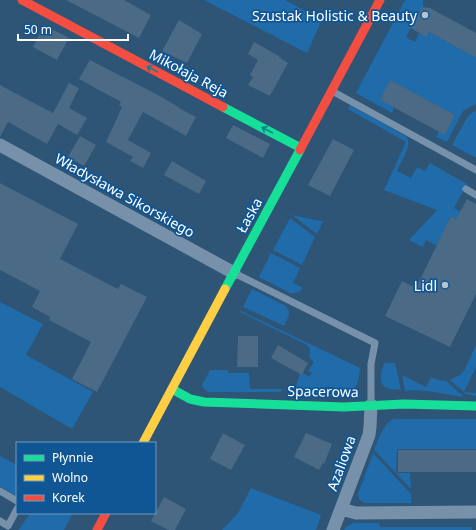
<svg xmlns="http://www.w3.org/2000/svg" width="476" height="530" viewBox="0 0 476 530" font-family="'Noto Sans',sans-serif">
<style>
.green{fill:#206ba9}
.building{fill:#4b6a85}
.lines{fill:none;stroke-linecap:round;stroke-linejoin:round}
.lane{stroke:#7691a9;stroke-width:7}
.street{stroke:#7691a9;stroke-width:13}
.fast{stroke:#16e098;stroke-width:9}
.slow{stroke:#ffcf43;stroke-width:9}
.jam{stroke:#f24e42;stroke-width:9}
.oneway{stroke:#127f95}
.poi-dot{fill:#b6c3cf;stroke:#105694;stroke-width:1.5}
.labels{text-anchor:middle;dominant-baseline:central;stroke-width:3.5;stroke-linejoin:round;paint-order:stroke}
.poi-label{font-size:14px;fill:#fff;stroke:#105694;text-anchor:end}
.street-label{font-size:14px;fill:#fff;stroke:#105694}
</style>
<rect width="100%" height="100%" fill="#2e5476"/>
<path class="green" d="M204,0H285L322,20L307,53Z
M405,0H423V7L418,15L406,37L415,42L419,33L426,36L429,32L476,58V104L463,111L447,142L436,137L439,131L445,134L455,115L390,81L380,100L394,107L392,113L356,93Z
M350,105L407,137C412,149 401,160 397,171L411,178L417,167L425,171L430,163L467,184L454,208L476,220V229L451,216L437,246L426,240L423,247L409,240L437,210L384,190L406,142L348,109Z
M476,110V158L452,145L468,116Z
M292,215L320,221H323L317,234Z
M290,218L315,237L302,265L273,250Z
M271,253L300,268L293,283L303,288C299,293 296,293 290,293L259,277Z
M252,289L286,306L289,311V315L284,326L243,307Z
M0,302L43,324L26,355L93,392L72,429L0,387Z
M241,311L360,368C359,373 359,380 357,384C354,394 342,393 334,393L333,387H325V393L295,392V388L300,374L303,373L309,377L312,373L308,371L314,362L310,358V349L307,345L240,312Z
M476,345V367L464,392L476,393V396H475L466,394L450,380L460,375L464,371Z
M385,363H395L401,390C390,390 379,389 381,375C382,370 382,367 385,363Z
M210,370H228V373H249L250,389H283L281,392H208L204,389L202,385Z
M402,375L426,387L431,377L438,380L446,381L464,397C447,395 422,388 405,391Z
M393,419H476V449H397L396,473H410L411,489L374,450C379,438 382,426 393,419Z
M373,453L411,494V503H364L359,499L358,494Z
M0,456L17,465V497L0,486Z
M251,488L321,515L316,530H222L238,513Z
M30,513H73L64,530H19Z
M354,523H379L380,527H472V530H344L347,526Z"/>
<path class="building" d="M66,0H124L151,15L139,38Z
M422,7L430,8L476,33V58L429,32L426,37L411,28Z
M179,20L202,34L187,63L162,51Z
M44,25L69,38L57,60L33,47Z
M254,42L279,56V57L288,63L270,96L248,85L253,77L250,75L258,60L248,54Z
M90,60L160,96L180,108H179L196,117L186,136L143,112L128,140L151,153L143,168L130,161L133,157L106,142L122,107L119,105L121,102L79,79Z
M390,80L455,115L445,135L380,100Z
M69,83L79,88L69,108L87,118L77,135L58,124L47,144L8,122L0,137V85L53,113Z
M233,125L270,144L263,158L226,138Z
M80,136L96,145L84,166L68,157Z
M333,139L354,150L330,196L308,185Z
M172,161L206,181L199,194L164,175Z
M0,183L78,224L60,259L118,289L121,284L147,297L97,392L72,379L91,342L49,320L50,317L32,307L40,291L0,270Z
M467,199L476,204V294L450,347L385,316L402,281L416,288L451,216L456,219Z
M238,336H258V367H237Z
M278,345L308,363L302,375L271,358Z
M223,433L245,445L231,470L210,459Z
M306,433L332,444L324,464L323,463L319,470L294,457Z
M398,450H476V472H398Z
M164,497L186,509L175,530H169L151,521Z"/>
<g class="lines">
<path class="lane" d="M332,91L476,170
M466,189L476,195
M234,273L375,343L371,364V405
M0,491L17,501
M0,521L8,526L17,509"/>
<path class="street" d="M0,145L234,273
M341,509L356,513L476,512
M333,530L369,435L370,427L371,405"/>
<path class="fast" d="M223,107L301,148
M225,289L300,150
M172,389L190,399L204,402L344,407L404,404L476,406"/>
<path class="slow" d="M143,443L225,289"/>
<path class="jam" d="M22,0L223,107
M300,150L380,0
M97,530L106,513"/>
</g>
<defs><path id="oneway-shaft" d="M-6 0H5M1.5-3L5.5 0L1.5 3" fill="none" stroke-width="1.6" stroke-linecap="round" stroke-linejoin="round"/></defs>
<g class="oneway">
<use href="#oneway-shaft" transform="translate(152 69) rotate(-152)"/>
<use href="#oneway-shaft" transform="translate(267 130) rotate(-152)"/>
</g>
<g class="poi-dot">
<circle cx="425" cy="15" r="4"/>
<circle cx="445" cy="285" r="4"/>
</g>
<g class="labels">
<g class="poi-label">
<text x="417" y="15">Szustak Holistic &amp; Beauty</text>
<text x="437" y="285">Lidl</text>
</g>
<g class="street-label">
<text transform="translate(189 73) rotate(28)">Mikołaja Reja</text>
<text transform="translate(125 195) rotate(29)">Władysława Sikorskiego</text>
<text transform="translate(249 215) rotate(-61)">Łaska</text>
<text transform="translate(323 391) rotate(1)">Spacerowa</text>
<text transform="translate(341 463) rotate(-70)">Azaliowa</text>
</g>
</g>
<rect x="16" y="442" width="140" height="72" fill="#105694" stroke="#709abf"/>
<rect x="24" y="455" width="20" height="6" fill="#16e098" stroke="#709abf"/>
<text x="52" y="462" font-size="12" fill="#ffffff">Płynnie</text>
<rect x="24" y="475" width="20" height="6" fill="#ffcf43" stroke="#709abf"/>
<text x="52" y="482" font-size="12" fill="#ffffff">Wolno</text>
<rect x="24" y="495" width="20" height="6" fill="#f24e42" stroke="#709abf"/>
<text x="52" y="502" font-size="12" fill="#ffffff">Korek</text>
<path d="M18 34v6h110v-6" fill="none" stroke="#ffffff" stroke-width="2"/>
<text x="24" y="34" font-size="12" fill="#ffffff" stroke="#105694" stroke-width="3" paint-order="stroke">50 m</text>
</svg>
